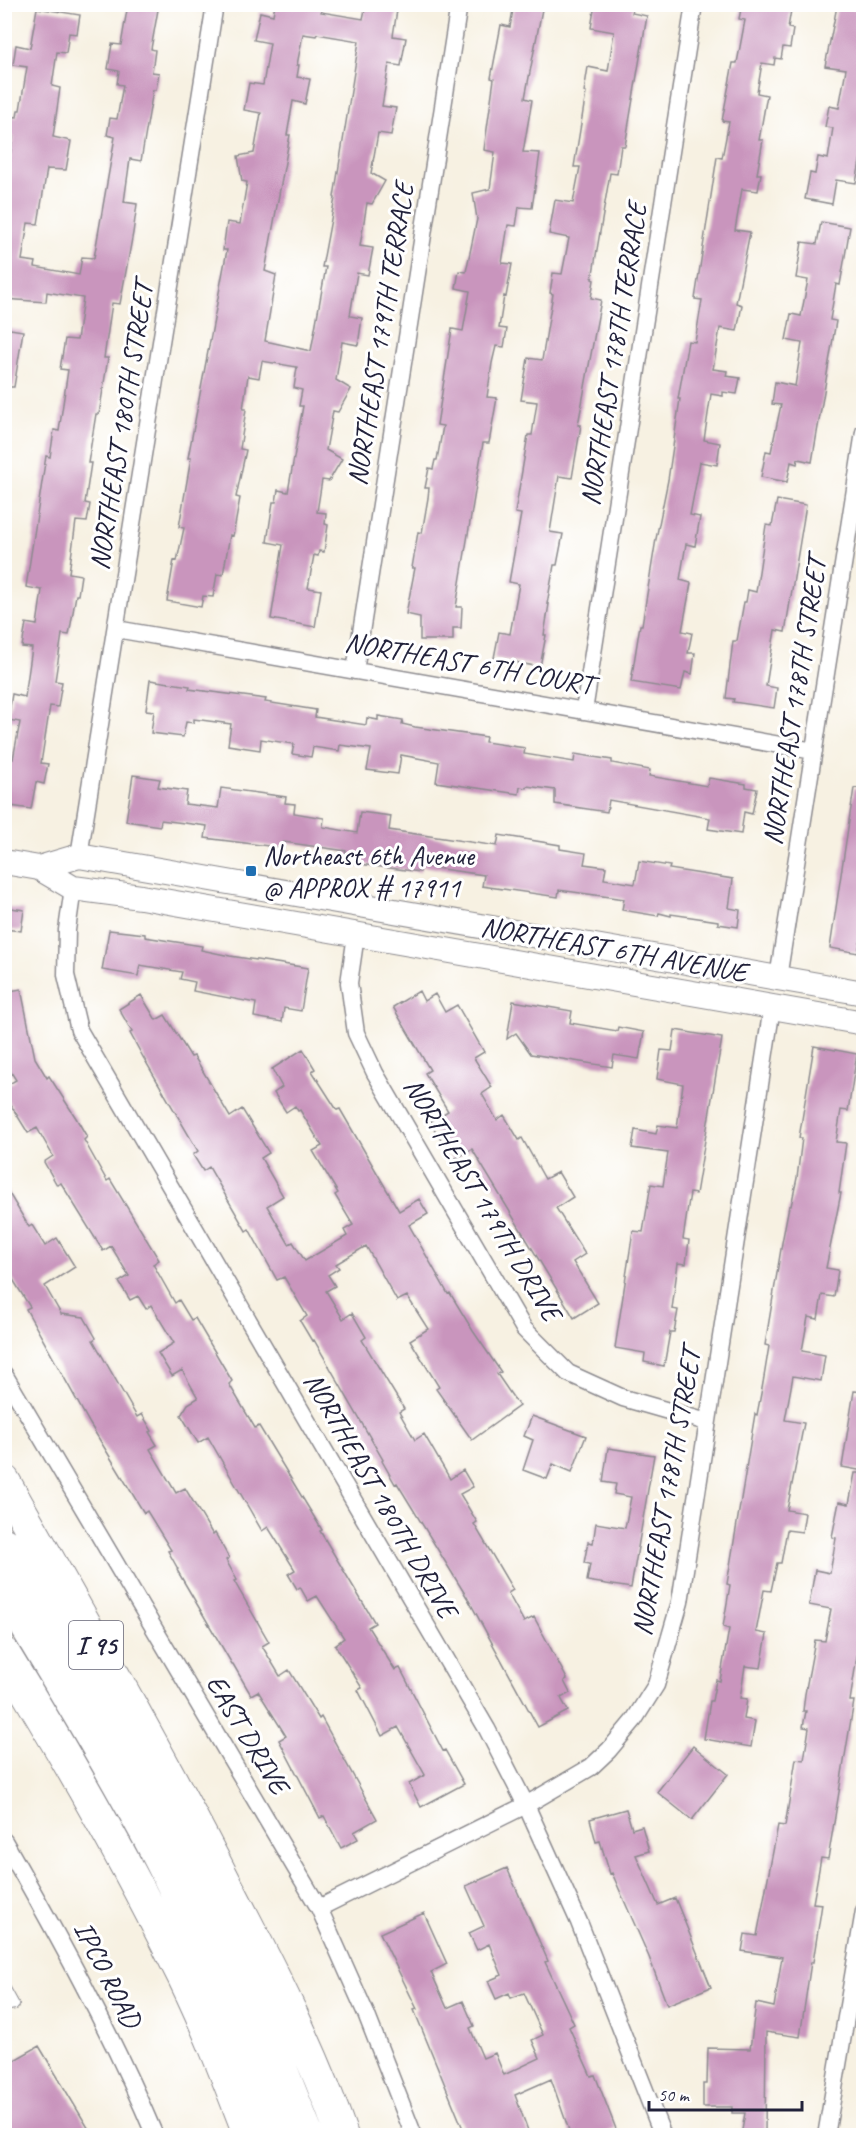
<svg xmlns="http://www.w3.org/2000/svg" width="868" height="2140" viewBox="0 0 868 2140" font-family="Caveat,sans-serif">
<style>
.building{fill:#c995bd;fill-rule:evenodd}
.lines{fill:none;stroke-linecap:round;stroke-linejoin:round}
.service-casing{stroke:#8c8a8e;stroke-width:10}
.minor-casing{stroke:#8c8a8e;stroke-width:19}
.secondary-casing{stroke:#8c8a8e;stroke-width:26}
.motorway-casing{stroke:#8c8a8e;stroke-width:34}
.service{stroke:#fff;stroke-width:8}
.minor{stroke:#fff;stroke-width:16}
.secondary{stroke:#fff;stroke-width:24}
.motorway{stroke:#fff;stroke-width:32}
.poi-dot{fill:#1f6fb2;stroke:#fff;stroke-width:2}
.labels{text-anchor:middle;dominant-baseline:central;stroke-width:6;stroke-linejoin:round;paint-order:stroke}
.shield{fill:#fff;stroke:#646476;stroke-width:1.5}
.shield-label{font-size:27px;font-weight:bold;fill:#22223b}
.street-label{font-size:28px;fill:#22223b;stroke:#fff}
.poi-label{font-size:28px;fill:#22223b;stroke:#fff;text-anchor:start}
</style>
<rect width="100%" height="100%" fill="#fff"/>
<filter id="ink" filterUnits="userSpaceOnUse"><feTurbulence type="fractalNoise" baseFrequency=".0167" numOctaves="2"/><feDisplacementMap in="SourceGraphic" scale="12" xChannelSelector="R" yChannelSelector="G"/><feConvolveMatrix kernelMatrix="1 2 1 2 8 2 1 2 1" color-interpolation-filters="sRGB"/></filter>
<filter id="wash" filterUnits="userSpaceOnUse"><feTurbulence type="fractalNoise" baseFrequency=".008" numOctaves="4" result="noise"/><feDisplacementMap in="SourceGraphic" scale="24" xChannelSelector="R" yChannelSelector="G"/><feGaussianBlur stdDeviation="1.35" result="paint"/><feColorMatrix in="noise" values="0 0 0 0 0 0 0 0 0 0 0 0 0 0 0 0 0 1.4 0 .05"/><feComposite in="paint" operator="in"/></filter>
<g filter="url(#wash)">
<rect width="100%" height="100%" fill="#f7f1e2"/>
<g id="blocks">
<path class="building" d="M128,4H159L151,49L155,50L152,72L159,73L156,90H153L141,161L130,159L124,202L137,204L133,233L120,304L112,303L104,358H108L99,414H96L88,463H91L85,503L90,504L87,522L76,521L69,573L81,575L78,595H76L69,635L62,634L55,681L62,682L58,707L50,706L41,763L48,764L44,784L36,782L31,809L4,805V757L13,759L20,722L8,720L12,694L25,697L32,648L22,647L26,623L37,625L42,590L26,587L46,456L50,457L54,430L59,431L68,370L60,369L65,339L77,340L83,298L47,292L46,302L4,299V193L13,137L4,136V127L6,116L17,117L18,110H20L27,67L13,65L16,45L30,48L37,8L80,15L77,34L69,33L66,53L57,52L52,86L60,88L53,137L71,141L66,170L47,169L38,224L28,223L22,260L36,262L35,267L79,275L82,257L94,258L115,137L107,135L110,118L117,119L123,85L117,84L119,71L108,69L112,44L121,45Z
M275,4H310L322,7L321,12L363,19L366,5L397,10L393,36L406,38L401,66L389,64L382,106L396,108L391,135L378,133L371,173L385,181L372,204L367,203L360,246L373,248L368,275L357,273L350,316L362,318L358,345L342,342L336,380L351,389L338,412L333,411L326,450L342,459L329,481L322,480L317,512L326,513L325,524L328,525L324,552L319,551L318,556L314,555L308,588L321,590L315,627L271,619L283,545L267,542L273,502H276L278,490L288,492L303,406H299L302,390L294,388L297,367L262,361L259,378L248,376L243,409H246L240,449L246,450L236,497L240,498L233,536L230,535L223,575L217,574L213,597L203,596L201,607L167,601L174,560L177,561L184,528L179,527L191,458H188L227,250H223L227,222L240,224L247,182L242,181L238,156L254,153L261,113L244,110L249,83L263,85L270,43L254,40L260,12L273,15ZM303,34L316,36L317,34L359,41L334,197L335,198L322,267H326L311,351L265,341L276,275L265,271L290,135H287L293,101L305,104L310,79L297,77L299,65H297Z
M514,4H543L525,98L532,100L523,152L540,153L532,208L519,207L516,226L508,225L502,263L512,264L506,297L504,296L499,328L507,329L504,347L496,346L492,363L487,397L497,398L489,443H483L456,607H462L461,628H453V640H420V617L406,614L415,568H412L418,532L422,533L428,498L429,488H425L429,468L433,469L435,460H437L443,426L437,425L452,329L463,331L470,291L456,288L459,271L466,272L477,219L473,193L490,189L495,152L484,150L494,79L491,78L501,25L510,27Z
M595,4H634L632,13L647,16L625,146H621L617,174L610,173L592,279L594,280L591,298L601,300L578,425H581L572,478L559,476L550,532L563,534L557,565H554L547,604H549L544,635H546L540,667L494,658L499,632L510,634L519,584L509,582L521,514L515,513L528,435H532L537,402L521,400L528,358L542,360L553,294L550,293L553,273L562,274L569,238L549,234L555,200L573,203L580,167H574L586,93L584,92L588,67L608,71L614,32L591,28Z
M742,4H792L788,28L793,29L790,48L783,47L781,59L775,58L774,65L762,63L757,93L767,95L759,140H763L757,174H761L758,191L742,189L735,230L750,232L736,303L742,305L737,331L720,328L713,369L727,371L726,376L740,378L737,394L723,392V396L711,394L704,440L720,443L717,465L700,462L690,515L700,517L695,546L686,544L680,580L691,583L682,631L692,633L688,653H695L692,674L685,672L681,690L631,682L640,625H642L656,539L668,480L680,399H678L688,341L695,342L702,300L695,299L717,157L722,158L729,122L722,121L733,63H737L745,20L739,19Z
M837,6L864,11V141L856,183L836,180L832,204L805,199L810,173L815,174L818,157L828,159L833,128L825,127L829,106L839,108L846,69L825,66Z
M821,222L850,227L840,285L836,284L830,320L836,321L812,462L798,459L797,464L791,462L787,482L761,477L766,451L771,452L781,405L772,404L775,382L795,386L802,343L786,340L791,314L801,316L808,280L796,278L802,242L817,244Z
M4,328L23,331L14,387H4Z
M777,500L806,505L785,632L775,630L766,686L777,688L774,708L733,702L734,699L726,698L733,641H737L744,602H746L748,590L756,592L766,525L772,526Z
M150,680L190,686L189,689L266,699L265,702L316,710L315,717L366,725L367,718L378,720V716L403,720L402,724L415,727L486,737L485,742L525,748L524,754L574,762L575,754L612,760V763L650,770L649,776L707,786L709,778L746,784V787L757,789L752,814L744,812L741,834L708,829L710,818L609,800L607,812L555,804V790L527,786L526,788L520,787L519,794L436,782L439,762L401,755L398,774L367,770L371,749L340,745L339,751L313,747L311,757L292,754L294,744L261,739L260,750L228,745L231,724L194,719V723L186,722L183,737L151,733L154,711L146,710Z
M133,775L160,779L158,787L187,791L185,804L218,808L221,788L286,797L285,803L295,804L294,813L324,818L323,827L357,833L360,812L391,816L389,830L497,846L499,835L560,845V849L586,853L584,864L606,867L604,879L635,884L639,861L670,866L669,869L733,879L729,908L740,910L738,927L718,924V921L671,914V916L659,913L658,916L622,910L624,899L559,890L558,897L482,886L484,875L421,866L420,872L344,862L346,851L284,842V848L205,838L207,826L161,820L160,826L126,821Z
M854,788L864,789V944L860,943L858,953L830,948Z
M4,907L24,910L21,931L4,929Z
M109,930L145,934V937L202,946L201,950L230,956L308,968L301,1011L284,1008L282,1022L254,1017L256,1003L193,991L195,982L180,979L182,972L140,965L138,976L102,970Z
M21,989L35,1058L47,1078L49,1076L76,1118L87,1137L84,1140L107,1181L110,1179L159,1260L153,1264L175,1303L179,1300L191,1320L195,1318L232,1381L229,1384L255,1428L259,1426L322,1530L320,1531L375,1623L368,1627L395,1670L400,1668L443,1751L445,1750L464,1784L421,1807L409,1784L425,1775L398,1727L382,1736L358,1690L362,1688L335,1645L344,1638L317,1596L308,1601L300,1587L297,1589L288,1574L295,1570L268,1527L262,1531L208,1437L198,1443L181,1415L188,1404L198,1398L182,1370L172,1376L158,1353L174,1343L151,1305L146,1309L138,1296L130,1300L119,1282L129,1276L111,1246L103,1251L61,1183L57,1185L44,1162L53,1156L37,1128L28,1133L4,1094V1087L16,1080L4,1061V992Z
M419,991L424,1001L435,994L445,1012L457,1005L484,1052L474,1058L492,1087L482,1094L497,1120L504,1115L519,1140L522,1138L545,1179L558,1172L573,1197L556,1208L585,1254L573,1262L598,1303L574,1318L472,1149L453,1160L430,1122L448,1111L425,1073L430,1070L393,1007Z
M141,995L156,1020L165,1015L191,1057L194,1056L230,1117L242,1109L269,1153L261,1158L283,1196L267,1206L289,1244L293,1242L305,1261L347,1236L344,1230L353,1225L335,1195L338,1193L313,1151L322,1146L300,1110L298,1111L295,1106L286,1112L274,1093L282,1087L272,1069L303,1049L315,1069L312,1071L337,1110L340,1109L399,1211L419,1199L428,1214L409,1225L448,1294L450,1293L473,1331L501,1372L497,1374L519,1406L472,1440L436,1389L439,1387L410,1340L428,1329L407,1296L397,1301L366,1246L336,1264L339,1268L328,1275L335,1286L326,1291L343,1319L352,1313L366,1337L362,1340L404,1409L399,1412L415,1440L424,1434L450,1479L463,1470L473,1487L460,1494L477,1522L474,1524L513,1590L508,1593L524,1622L534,1617L567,1679L564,1681L570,1693L561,1698L568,1711L538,1727L468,1599L397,1483L395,1484L382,1461L383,1460L314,1340L312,1341L300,1321L307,1316L284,1277L277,1280L249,1229L246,1231L209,1167L203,1171L193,1155L198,1151L143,1057L130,1033L132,1032L119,1009Z
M513,1001L572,1011L570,1023L617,1031L618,1027L644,1032L639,1059L614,1055L612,1067L531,1054L516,1033L507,1039Z
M675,1030L722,1038L696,1194L690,1193L683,1239L689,1240L686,1264L678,1263L672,1309L678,1310L674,1332H670L664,1366L644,1362L645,1353L615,1348L633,1231L643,1232L651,1184L663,1186L668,1153L632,1148L635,1130L656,1134L658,1125L677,1128L683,1084L657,1079L661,1050L672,1051Z
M814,1046L857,1054L848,1111L841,1110L836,1142L846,1143L839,1193H841L826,1268L838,1270L834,1297L822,1295L818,1319L808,1317L802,1351L825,1355L821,1381L793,1376L785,1420L804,1423L787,1510L805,1513L802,1532L787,1530L781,1563H777L771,1591L764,1590L756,1632L767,1634L761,1668L745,1666L740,1698L747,1699L744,1719L755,1721L751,1747L704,1739L710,1701H712L716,1680L720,1681L729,1629L723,1627L730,1585L727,1584L755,1414L757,1415L763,1383L769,1346L765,1345L782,1243L789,1206H791L797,1178L802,1138H799Z
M4,1185L29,1227L32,1225L45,1246L57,1238L75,1267L45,1286L61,1314L84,1317L96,1338L93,1340L137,1417L142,1414L152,1431L149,1432L157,1445L150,1449L176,1493L185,1488L213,1535L215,1533L229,1558L226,1560L237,1580L234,1581L269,1642L262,1646L280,1676L289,1670L319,1719L321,1717L377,1819L354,1832L358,1839L341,1848L324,1816L320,1818L279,1740L286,1736L258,1691L251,1695L233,1664H232L177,1570L178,1569L168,1551L171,1550L147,1511L144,1513L90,1424L26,1309L30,1307L4,1265Z
M854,1391L864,1392V1471L842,1467Z
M532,1416L586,1436L572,1472L553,1464L547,1479L523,1470L533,1440L524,1436Z
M608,1448L654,1455L631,1588L587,1581L590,1564L584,1563L588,1542L593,1543L596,1523L625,1528L631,1497L614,1494L616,1484L603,1482Z
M855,1473H864V1642L862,1651L858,1650L850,1701H854L828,1859L821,1858L813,1903L822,1904L813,1962H811L800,2037L766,2032L765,2136H741L745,2113H732V2107H703V2084H707L708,2048L750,2049L756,2003L774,2007L782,1957L742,1951L745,1934L757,1936L778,1825L785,1826L796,1759L804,1760L809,1728L803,1727L806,1711H803L805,1694L815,1640L825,1641L831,1609L809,1605L815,1570L830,1573L836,1538L832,1537L839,1502L849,1504Z
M693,1746L728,1774L692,1820L657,1792Z
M626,1809L632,1829L642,1826L649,1851L636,1855L658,1905L675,1898L711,1987L667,2005L649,1957L612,1873L610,1874L600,1841L596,1842L590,1819Z
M507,1868L548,1961L545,1962L574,2024L569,2027L591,2076L595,2075L616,2129L597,2136H571L551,2079L515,2095L530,2136H466L414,2010L417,2009L380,1933L424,1913L447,1964L431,1972L447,2008L463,2001L474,2026L470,2028L483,2058L495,2053L504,2075L540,2058L532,2040L543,2035L524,1993L511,1998L509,1993L496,1999L488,1981L502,1975L489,1944L477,1950L469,1933L484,1926L466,1886Z
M39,2046L93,2136H4V2066Z"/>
</g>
</g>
<g filter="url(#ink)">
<use href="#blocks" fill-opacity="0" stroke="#8c8a8e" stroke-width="1.5"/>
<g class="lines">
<g class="service-casing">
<path id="service" d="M4,1985L15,2005L4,2007"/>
</g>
<g class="minor-casing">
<path id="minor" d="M116,629L814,751
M355,671L459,4
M584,711L694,4
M79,856L215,4
M73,888L67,930L66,975L79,1030L487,1729L526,1805L579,1922L663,2136
M356,935L349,983L356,1033L375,1073L524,1329L568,1373L623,1398L707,1422
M778,978L864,432
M4,1374L319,1908L367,2016L414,2136
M4,1841C59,1937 112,2034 155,2136
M319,1908L526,1805L591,1767L609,1750L634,1720L656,1685L680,1602L772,1007
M826,2136L864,1911"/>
</g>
<g class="secondary-casing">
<path id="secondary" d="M4,862L39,868L73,888L141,897L864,1023
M39,868L79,856L864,993"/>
</g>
<g class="motorway-casing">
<path id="motorway" d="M4,1481C80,1616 158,1750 228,1888C270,1968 312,2050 342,2136
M4,1544L172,1830L215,1917L266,2031L308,2136
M4,1589C54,1672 104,1755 150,1840C200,1935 241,2035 279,2136
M4,1654C65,1754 123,1855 175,1960C204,2016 227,2076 250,2136"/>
</g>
<use href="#service" class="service"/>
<use href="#minor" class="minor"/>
<use href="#secondary" class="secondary"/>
<use href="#motorway" class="motorway"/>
</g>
</g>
<rect class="poi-dot" x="245" y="865" width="12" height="12" rx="3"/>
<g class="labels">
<rect class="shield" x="69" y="1621" width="54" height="48" rx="4.5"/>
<g class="shield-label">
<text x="96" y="1645">I 95</text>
</g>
<g class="street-label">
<text transform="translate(380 334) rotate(-81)">NORTHEAST 179TH TERRACE</text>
<text transform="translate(613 354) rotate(-81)">NORTHEAST 178TH TERRACE</text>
<text transform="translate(121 426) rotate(-81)">NORTHEAST 180TH STREET</text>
<text transform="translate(469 663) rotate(10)">NORTHEAST 6TH COURT</text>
<text transform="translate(794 701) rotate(-81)">NORTHEAST 178TH STREET</text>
<text transform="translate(614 949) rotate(10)">NORTHEAST 6TH AVENUE</text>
<text transform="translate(483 1199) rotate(59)">NORTHEAST 179TH DRIVE</text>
<text transform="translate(666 1492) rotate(-80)">NORTHEAST 178TH STREET</text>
<text transform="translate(381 1495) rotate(60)">NORTHEAST 180TH DRIVE</text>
<text transform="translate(248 1734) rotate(59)">EAST DRIVE</text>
<text transform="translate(108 1974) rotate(63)">IPCO ROAD</text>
</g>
<g class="poi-label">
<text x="263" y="855">Northeast 6th Avenue<tspan x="263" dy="32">@ APPROX # 17911</tspan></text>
</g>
</g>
<rect width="868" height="2140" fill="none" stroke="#fff" stroke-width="24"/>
<path d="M649 2101v9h153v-9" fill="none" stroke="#22223b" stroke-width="3"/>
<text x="658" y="2101" font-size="18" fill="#22223b" stroke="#ffffff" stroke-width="4.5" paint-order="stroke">50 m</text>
</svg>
